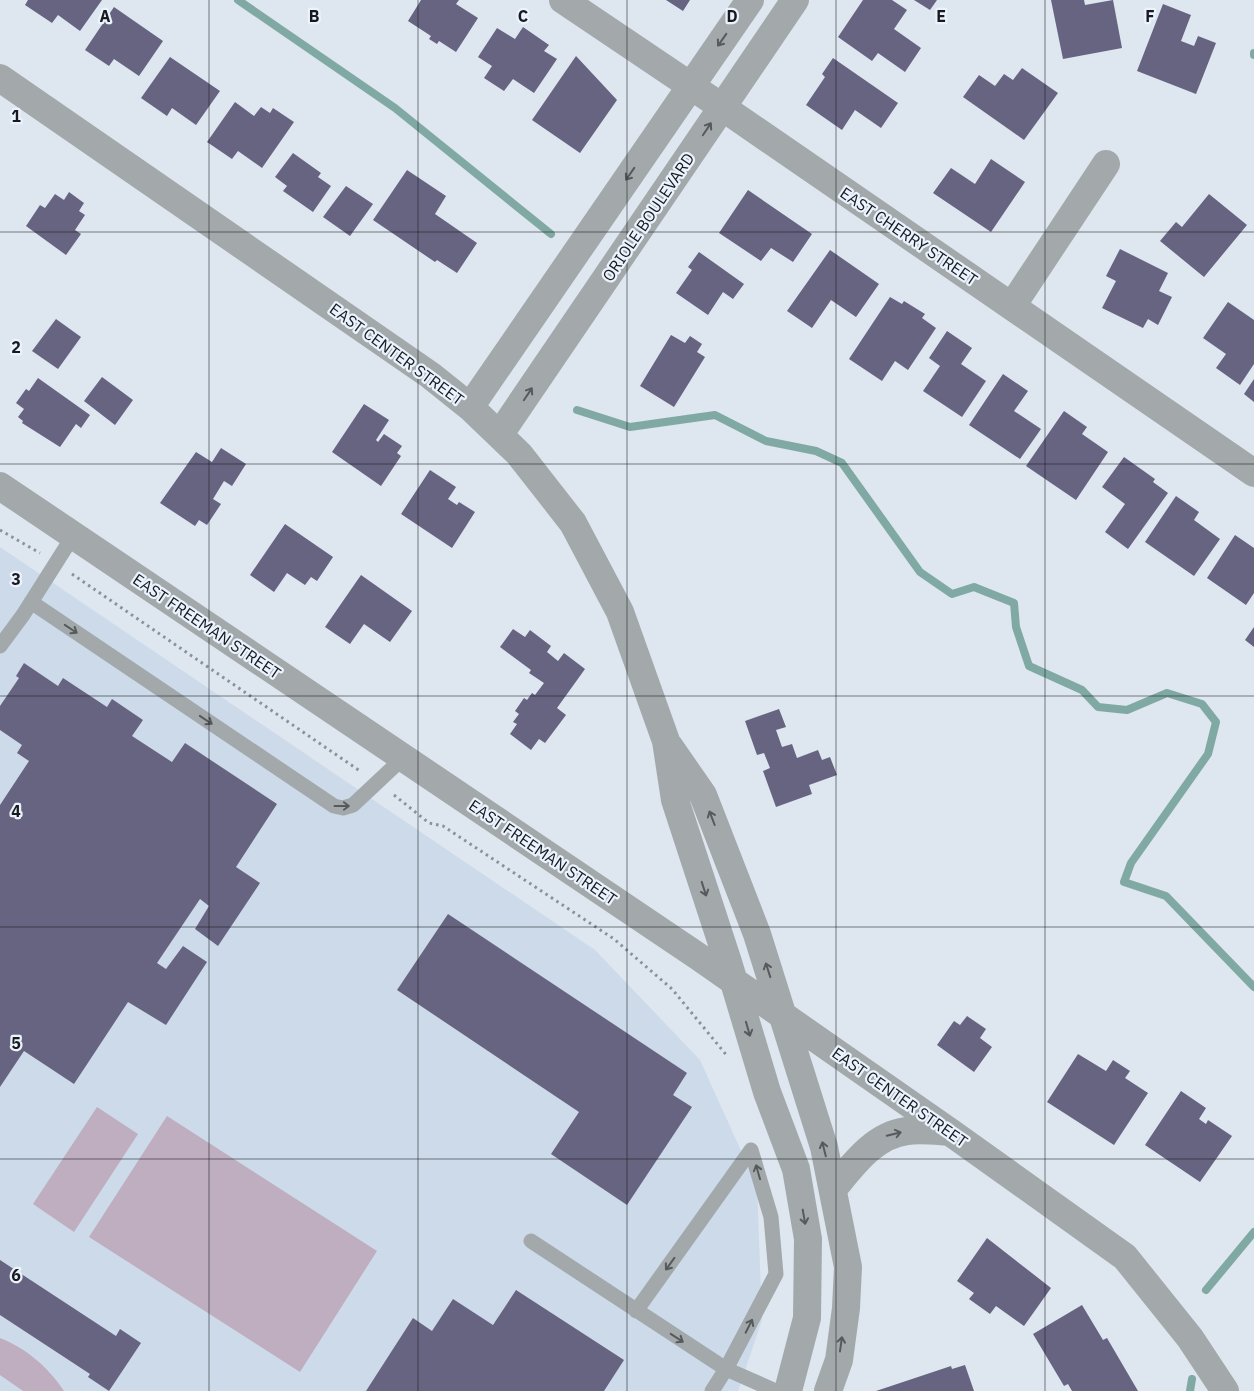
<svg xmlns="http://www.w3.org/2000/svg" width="1254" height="1391" viewBox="0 0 1254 1391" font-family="'IBM Plex Sans',sans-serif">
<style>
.built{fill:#cddaea}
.green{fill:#bfadc0}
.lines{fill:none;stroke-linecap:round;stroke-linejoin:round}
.stream{stroke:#80a9a3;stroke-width:8}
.building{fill:#676481}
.path{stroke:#8b9198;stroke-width:3;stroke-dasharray:2.5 4;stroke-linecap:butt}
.service{stroke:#a3a9ab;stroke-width:15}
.minor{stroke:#a3a9ab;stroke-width:28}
.tertiary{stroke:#a3a9ab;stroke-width:28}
.oneway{stroke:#575a5d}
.grid{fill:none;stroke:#181a1e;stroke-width:1;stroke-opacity:0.55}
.labels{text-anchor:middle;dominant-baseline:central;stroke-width:4.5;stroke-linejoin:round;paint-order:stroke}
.street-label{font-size:16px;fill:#181a1e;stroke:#ebf3fe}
.grid-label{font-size:16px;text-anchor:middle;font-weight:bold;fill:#181a1e;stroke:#ebf3fe;stroke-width:4.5;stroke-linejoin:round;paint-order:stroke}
</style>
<rect width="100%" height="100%" fill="#dee6f0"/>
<path class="built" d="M0,547L595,950L700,1060L757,1186L762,1320L738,1391H0Z"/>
<path class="green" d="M97,1107L138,1134L74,1232L33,1204Z
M167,1116L377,1251L300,1372L89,1237Z
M0,1338C26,1348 49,1368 64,1391H23L0,1375Z"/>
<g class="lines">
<path class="stream" d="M238,0L395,108L551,234
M1254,53V55
M577,410L630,427L715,415L766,441L816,451L842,463L920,572L952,594L974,587L1014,603L1016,627L1029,666L1082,690L1098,707L1127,710L1167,693L1202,704L1216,722L1208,754L1131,863L1124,882L1166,896L1254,987
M1206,1290L1254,1232
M1190,1391L1192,1379"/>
</g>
<path class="building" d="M28,0H102L80,31L58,15L52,23L25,5Z
M421,0H459L456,4L478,18L456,52L439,41L437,44L429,39L431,36L408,21Z
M666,0H690L683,11Z
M863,0H892L907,10L894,29L921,48L905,72L878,53L872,61L838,37Z
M914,0H937L930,10Z
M1051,0H1084L1085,5L1113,0L1122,48L1063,59Z
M1163,4L1191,15L1181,41L1194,46L1198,36L1216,43L1196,94L1137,71Z
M114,7L163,41L139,76L114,59L109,66L85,50Z
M523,27L549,45L544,51L557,59L534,93L513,79L504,91L484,78L492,66L478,57L497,28L515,39Z
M576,56L617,100L580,153L532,120Z
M170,57L220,91L196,125L172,108L167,116L141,98Z
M833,58L898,103L881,128L855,110L842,130L806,105L825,77L822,74Z
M1022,68L1058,93L1024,140L963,97L979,75L995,86L1004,74L1013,80Z
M235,102L254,116L261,107L270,113L273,108L294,122L262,168L238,151L232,159L207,142Z
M293,153L321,173L318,177L331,186L313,212L283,191L287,186L275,177Z
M991,159L1025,182L991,232L933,193L951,168L975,184Z
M407,170L446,196L435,214L477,243L457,273L437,260L435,262L373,220Z
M346,186L373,204L350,236L323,217Z
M748,190L812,234L793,262L771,248L761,261L719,233Z
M69,192L84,203L79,211L85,215L75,230L81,234L66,255L26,226L40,205L45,208L55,194L64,200Z
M1209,194L1247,225L1204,277L1160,241L1176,222L1182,227Z
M1120,249L1168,273L1159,291L1172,297L1158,325L1148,319L1143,328L1102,308L1116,281L1106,276Z
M830,250L879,284L856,317L831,300L812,328L787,311Z
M699,252L744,284L733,299L723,292L708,315L676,293L692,270L688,267Z
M890,297L902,304L904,301L925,314L922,318L936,328L908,370L895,361L882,381L849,359Z
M1228,302L1254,320V364L1240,385L1216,368L1226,354L1203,338Z
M56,319L81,337L58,369L32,351Z
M947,331L972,348L961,364L986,381L962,417L923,391L940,366L929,358Z
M671,335L685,343L690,336L702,344L697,352L705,357L674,407L640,386Z
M1003,374L1028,391L1014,411L1041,429L1020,459L969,425Z
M102,377L133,400L115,425L84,401Z
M38,378L90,415L81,428L76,424L60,447L22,423L23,421L18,417L24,409L16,403L26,389L29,391Z
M1254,379V402L1244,394Z
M364,404L389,420L376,440L378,442L384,434L402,446L397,453L401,456L381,486L332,452Z
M1064,411L1087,427L1082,434L1108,452L1076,500L1026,466Z
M221,448L246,464L232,486L224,481L213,499L221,504L207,525L199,520L195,526L160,503L196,452L212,462Z
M1124,457L1155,479L1153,482L1168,493L1128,549L1105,532L1125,504L1102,487Z
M430,470L456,487L448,499L457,505L459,502L475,512L452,548L401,514Z
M1176,496L1199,512L1194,520L1220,539L1194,576L1145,542Z
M285,524L333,557L317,581L311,577L305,585L287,573L274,592L250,575Z
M1235,535L1254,548V593L1246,605L1207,578Z
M361,575L412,611L390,642L364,624L350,644L325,627Z
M1254,627V647L1245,640Z
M513,629L525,637L530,630L551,646L547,652L558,661L564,653L585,669L557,708L566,715L545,743L539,739L531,750L510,734L517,724L513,722L519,714L515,711L524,698L527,700L532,693L535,695L544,683L529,673L531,670L500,647Z
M24,663L58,686L63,678L107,707L112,699L143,720L132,736L172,762L185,743L277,804L236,867L260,883L218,946L195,929L209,906L200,899L157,963L166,969L183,946L207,962L166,1025L128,1002L74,1084L24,1051L0,1087V805L29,761L17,753L22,745L0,730V706L19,678L16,676Z
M779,709L786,727L776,730L782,747L792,744L797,758L818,750L822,760L830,757L837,775L809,785L812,794L776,807L763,771L770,768L764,753L757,755L745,721Z
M448,914L687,1073L673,1095L692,1107L627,1205L551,1154L579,1112L397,990Z
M967,1016L986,1029L980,1038L992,1047L974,1072L937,1045L954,1021L960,1025Z
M1078,1054L1106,1071L1113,1060L1130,1071L1125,1078L1148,1093L1114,1145L1047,1102Z
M1181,1091L1206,1108L1199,1119L1206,1124L1208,1120L1232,1136L1200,1182L1145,1145Z
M987,1238L1051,1288L1024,1326L996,1306L990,1314L969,1299L974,1293L957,1281Z
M0,1260L116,1336L120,1329L141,1343L109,1391L88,1377L90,1374L0,1315Z
M516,1290L624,1360L604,1391H366L413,1318L432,1331L453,1299L493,1325Z
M1082,1305L1103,1340L1107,1338L1138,1391H1072L1068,1384L1064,1386L1033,1334Z
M965,1365L974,1391H876L951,1366L952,1369Z"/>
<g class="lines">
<path class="path" d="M0,530L40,553
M72,574L360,771
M394,795L429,823L443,826L614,939L672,989L728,1057"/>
<path class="service" d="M31,602L334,806L343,808L353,805L403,758
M0,646L23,615L73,536
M531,1241L726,1369L776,1391
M636,1311L751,1150L771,1217L776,1274L726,1369L712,1391"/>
<path class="minor" d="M563,0L722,107L1254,473
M1012,306L1106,164"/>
<path class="tertiary" d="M0,78L430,375L470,407L519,454L573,523L620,612L666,741L675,800L728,962L767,1092L796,1169L808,1239L807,1318L788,1391
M470,407L750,0
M500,434L795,0
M0,486L699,957L950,1132L1125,1257L1190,1338L1225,1391
M669,746L703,795L757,934L824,1147L848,1267L846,1308L839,1360L828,1391
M833,1189C853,1165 874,1135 907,1131C921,1129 936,1131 950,1132"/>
</g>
<defs><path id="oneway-shaft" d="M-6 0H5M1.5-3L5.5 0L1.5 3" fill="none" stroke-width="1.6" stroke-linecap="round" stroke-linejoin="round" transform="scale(1.25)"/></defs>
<g class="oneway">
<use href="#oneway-shaft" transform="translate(722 40) rotate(125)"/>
<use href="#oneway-shaft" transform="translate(707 129) rotate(-56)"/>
<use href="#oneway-shaft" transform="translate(630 174) rotate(125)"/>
<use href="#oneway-shaft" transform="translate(528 394) rotate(-56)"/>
<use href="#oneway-shaft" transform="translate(71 629) rotate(34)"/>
<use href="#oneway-shaft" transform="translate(206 720) rotate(34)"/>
<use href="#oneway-shaft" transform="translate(342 806)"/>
<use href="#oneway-shaft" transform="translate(712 818) rotate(-111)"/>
<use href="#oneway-shaft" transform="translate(704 889) rotate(72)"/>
<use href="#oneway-shaft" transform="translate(768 970) rotate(-108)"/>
<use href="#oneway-shaft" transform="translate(748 1029) rotate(74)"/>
<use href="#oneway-shaft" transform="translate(894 1134) rotate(-14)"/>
<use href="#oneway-shaft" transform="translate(824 1149) rotate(-104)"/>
<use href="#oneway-shaft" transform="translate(758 1172) rotate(-106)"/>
<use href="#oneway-shaft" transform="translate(804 1217) rotate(80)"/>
<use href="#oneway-shaft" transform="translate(670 1264) rotate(126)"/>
<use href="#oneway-shaft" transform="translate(749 1326) rotate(-63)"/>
<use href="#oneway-shaft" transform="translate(677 1338) rotate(33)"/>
<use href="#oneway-shaft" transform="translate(841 1344) rotate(-82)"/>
</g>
<path class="grid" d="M209,0V1391M418,0V1391M627,0V1391M836,0V1391M1045,0V1391M0,232H1254M0,464H1254M0,696H1254M0,927H1254M0,1159H1254"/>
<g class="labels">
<g class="street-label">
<text transform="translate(648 217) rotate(-56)">ORIOLE BOULEVARD</text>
<text transform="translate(909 236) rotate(34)">EAST CHERRY STREET</text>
<text transform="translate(397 354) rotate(36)">EAST CENTER STREET</text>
<text transform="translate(207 626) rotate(34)">EAST FREEMAN STREET</text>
<text transform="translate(543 852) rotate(34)">EAST FREEMAN STREET</text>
<text transform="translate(900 1097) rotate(35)">EAST CENTER STREET</text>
</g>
</g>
<g class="grid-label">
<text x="105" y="22">A</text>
<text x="314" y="22">B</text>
<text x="523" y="22">C</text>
<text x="732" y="22">D</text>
<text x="941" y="22">E</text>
<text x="1150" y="22">F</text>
<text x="16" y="122">1</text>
<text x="16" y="353">2</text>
<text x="16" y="585">3</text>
<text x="16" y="817">4</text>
<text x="16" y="1049">5</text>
<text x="16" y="1281">6</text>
</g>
</svg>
